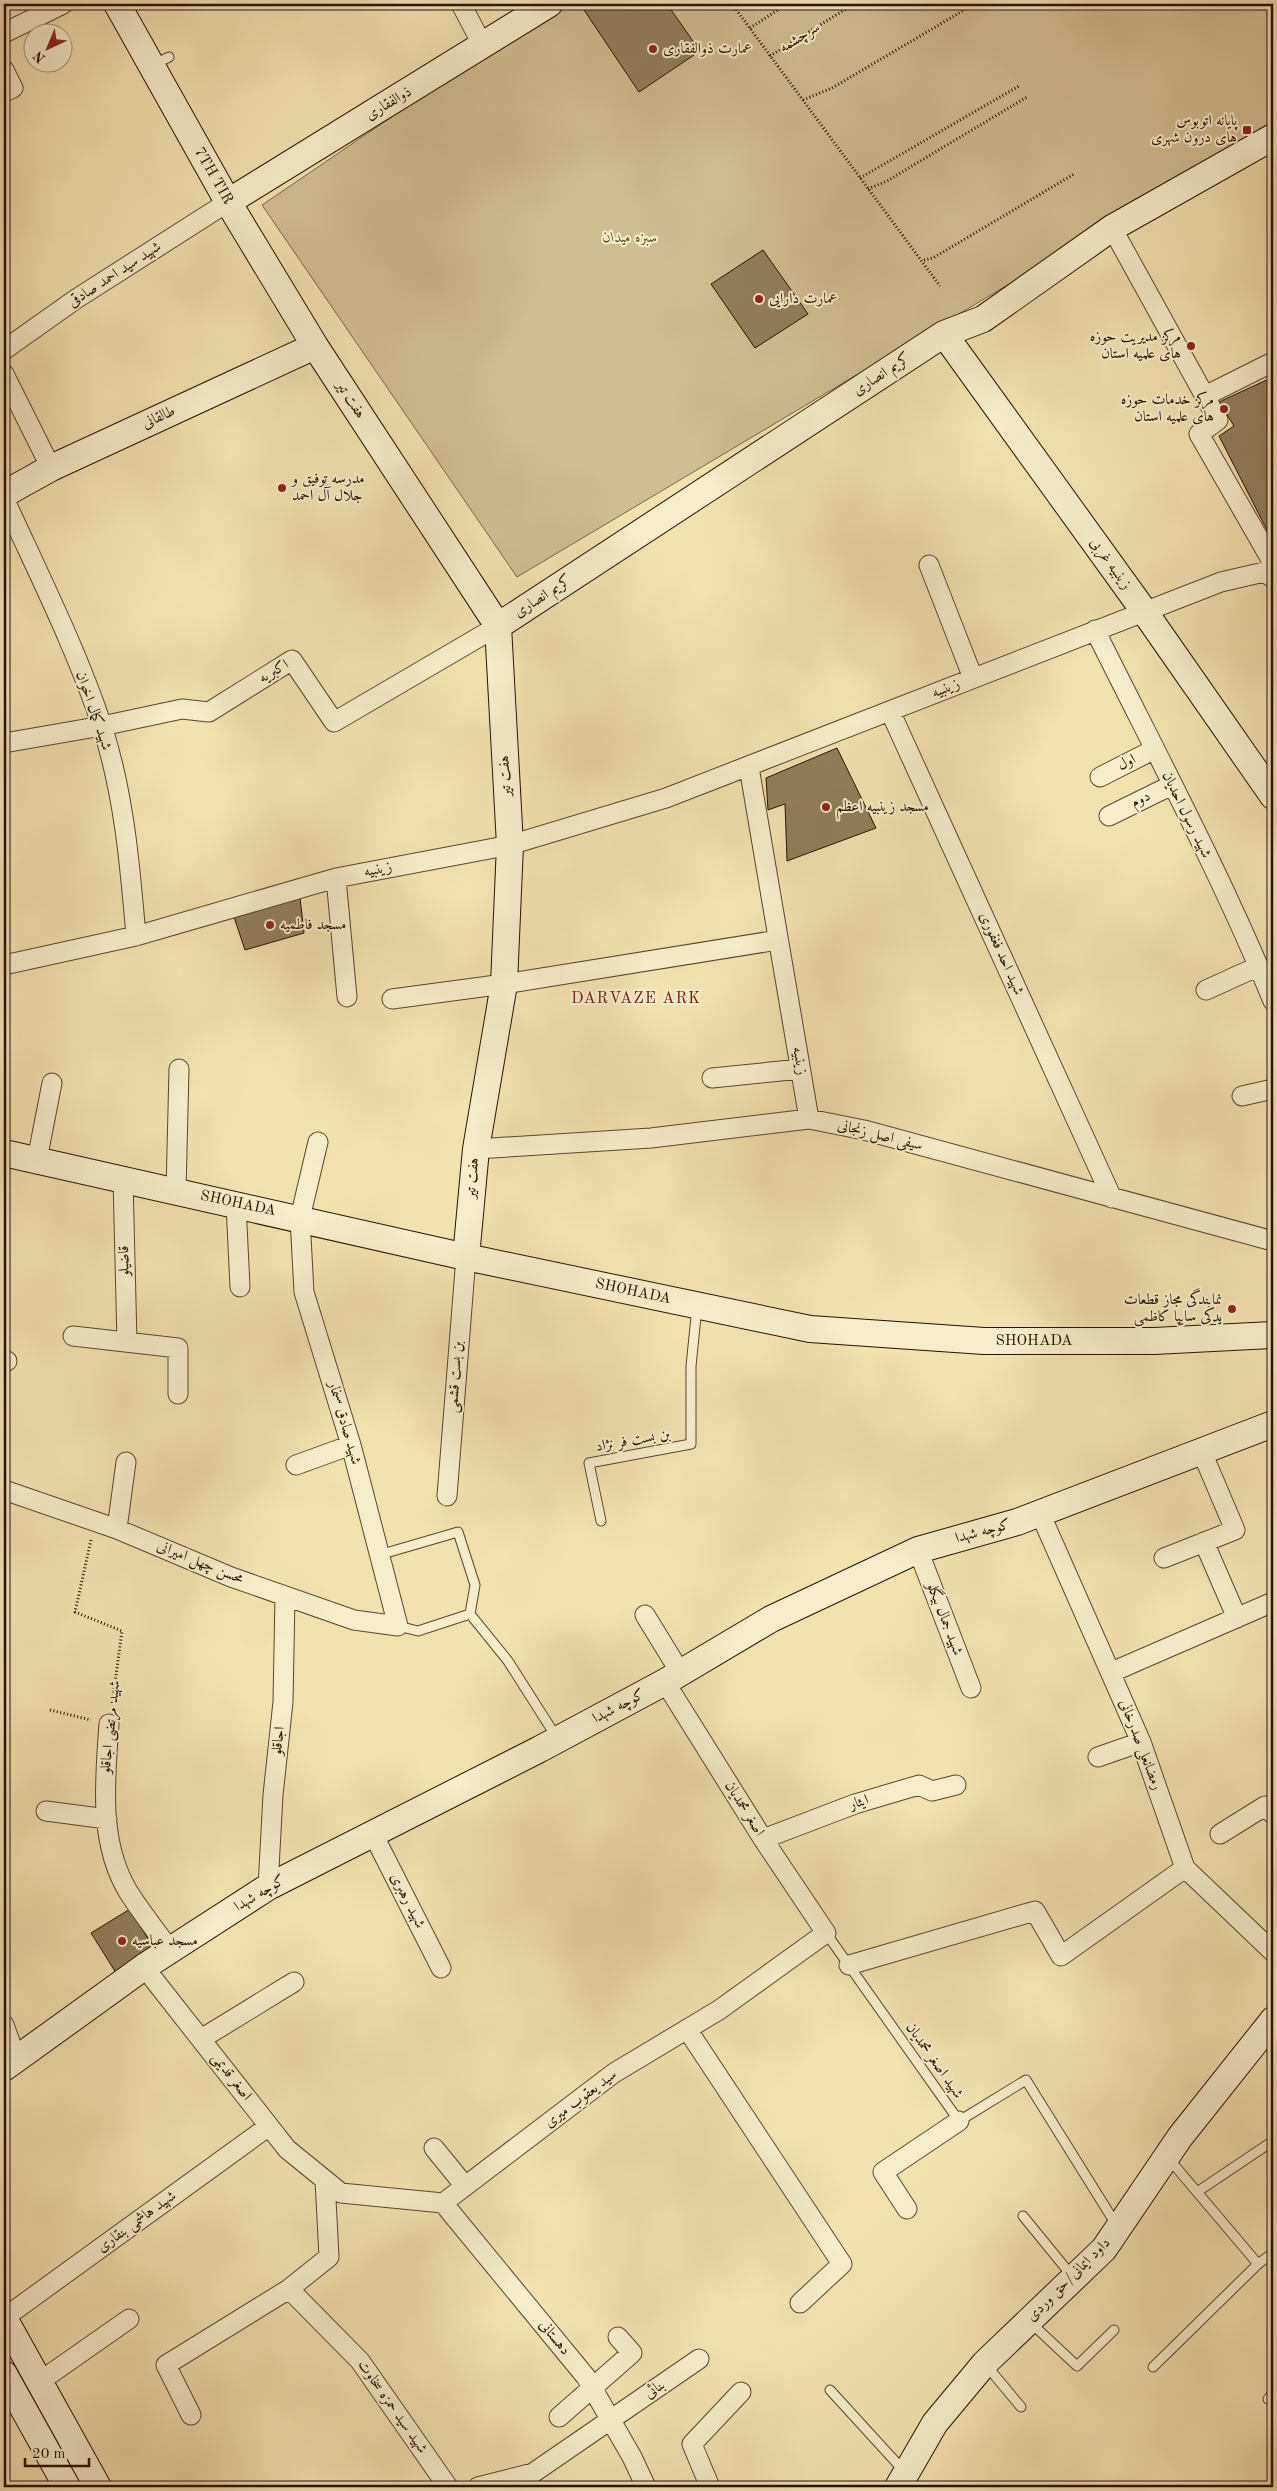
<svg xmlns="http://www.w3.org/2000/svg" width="1277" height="2491" viewBox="0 0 1277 2491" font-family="'Old Standard TT',Amiri,serif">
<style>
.green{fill:#d1bd92;stroke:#7d664a}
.building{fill:#927d5c;stroke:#291001}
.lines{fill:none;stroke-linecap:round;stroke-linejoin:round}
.lane-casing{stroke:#5c442d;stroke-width:11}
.street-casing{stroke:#5c442d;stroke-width:21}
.secondary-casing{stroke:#291001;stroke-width:28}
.path{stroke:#291001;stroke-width:3;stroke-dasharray:1 2.5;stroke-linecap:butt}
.lane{stroke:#f7eccc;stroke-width:9}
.street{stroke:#f7eccc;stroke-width:19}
.secondary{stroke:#f7eccc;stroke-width:26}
.poi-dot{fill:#8f2418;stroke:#f7eccc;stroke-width:2}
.labels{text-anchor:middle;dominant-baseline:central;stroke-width:4;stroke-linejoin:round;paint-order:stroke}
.street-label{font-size:15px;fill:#291001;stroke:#f7eccc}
.poi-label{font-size:15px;fill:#291001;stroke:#f7eccc;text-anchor:start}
.park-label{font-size:15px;font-style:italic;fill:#644d34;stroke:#f7eccc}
.neighbourhood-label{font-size:16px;letter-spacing:1px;fill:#7a1f14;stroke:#f7eccc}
</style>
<rect width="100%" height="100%" fill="#f3e1b0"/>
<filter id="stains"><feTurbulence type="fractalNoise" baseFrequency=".004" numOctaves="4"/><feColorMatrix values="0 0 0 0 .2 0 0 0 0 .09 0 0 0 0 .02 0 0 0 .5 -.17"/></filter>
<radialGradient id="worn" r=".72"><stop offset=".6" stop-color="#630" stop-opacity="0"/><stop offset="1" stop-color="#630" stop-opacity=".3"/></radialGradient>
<path class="green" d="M558,4H1273V127L517,577L262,205Z"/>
<path class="building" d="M580,4H667L695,44L694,55L639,92Z
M763,250L808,314L755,348L711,284Z
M1273,377V532L1269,534L1219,436L1234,426L1219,402Z
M837,748L876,828L787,861L785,804L768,810L766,778Z
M300,897L304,933L245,950L234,917Z
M130,1909L154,1949L118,1976L91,1933Z"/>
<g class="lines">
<g class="lane-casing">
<path id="lane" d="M153,65L169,57
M601,1521L589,1463L691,1444V1366L697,1307
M379,1555L458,1532L475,1585L470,1614
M398,1626L418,1631L470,1614L508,1661L557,1738
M826,1933L959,2121L1026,2080L1117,2226
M1169,2159L1258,2264
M1197,2192L1273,2141
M1023,2216L1072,2276
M1031,2323L1077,2366L1114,2330
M986,2365L1021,2407
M1153,2367L1258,2264L1273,2253
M830,2390L904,2471
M1268,2399L1273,2393"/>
</g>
<g class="street-casing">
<path id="street" d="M461,4L483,46
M4,33L63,4
M4,70L13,88L4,92
M1112,228L1218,420L1199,434L1273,563
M4,350L76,299L228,202
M4,374L51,468
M1205,396L1273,362
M4,498C37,571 77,650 102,726C124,794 130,865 136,936
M929,565L973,678
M1095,630C1156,753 1221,874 1273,1001
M890,711L1112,1198
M4,743L102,726L182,709L209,712L292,660L334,722L498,626
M749,767L809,1119
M1100,777L1155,749
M1109,816L1172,785
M336,878L347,997
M4,965L136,936L336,878L510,845L666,798L1221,582L1264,572L1273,578
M1206,990L1259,966
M392,999L504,984L778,940
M712,1078L800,1069
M1242,1096L1273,1089
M476,1149L651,1138L809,1119L864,1130L1273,1241
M37,1160L52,1083
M123,1179L127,1342
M176,1191L179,1069
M236,1204L240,1287
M73,1336L178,1348V1394
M4,1361H7
M296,1465L351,1445
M4,1490L117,1529L231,1577L354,1620L398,1626L351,1445L304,1292L300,1218L318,1142
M447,1496L466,1257
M1040,1513L1141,1742L1185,1868L1273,1952
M117,1529L126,1462
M1204,1542L1237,1618
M918,1550L971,1688
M1164,1558L1235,1530L1201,1450
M645,1615L680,1672
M1112,1672L1273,1602
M109,1724C105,1781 98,1843 129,1893C142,1913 156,1931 170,1950
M1098,1757L1141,1742
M46,1811L107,1819
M373,1834L441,1968
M1220,1834L1265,1806L1273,1814
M763,1839L855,1804L919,1785L932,1791L956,1785
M268,1887L273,1795L283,1702L285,1596
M849,1965L1035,1911L1061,1956L1185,1868
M144,1967L287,2149L341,2193L443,2203L614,2073L719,2010L826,1933L763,1839L665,1682
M4,2025L16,2058
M687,2029L842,2264L800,2303
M201,2039L294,1982
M434,2148L465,2186
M443,2203L586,2377L632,2457L646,2487
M907,2209L883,2172L959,2121
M289,2289L360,2361L448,2487
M4,2318L269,2126
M39,2382L129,2319
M191,2415L166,2365L289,2289L329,2257L325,2180
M559,2417L632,2353L618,2337
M478,2487L533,2473L699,2359
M710,2487L692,2444L741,2392"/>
</g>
<g class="secondary-casing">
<path id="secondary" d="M117,4L228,202L315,346L498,626L510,845L504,984L476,1149L466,1257
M228,202L549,4
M944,334L1144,611L1273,796
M4,494L51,468L315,346
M498,626L944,334L983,319L1112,228L1273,137
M4,1153L466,1257L810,1329L984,1341H1154L1273,1335
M4,2068L144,1967L268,1887L540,1749L665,1682L771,1619L918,1550L1017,1522L1273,1424
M4,2318L98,2487
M4,2374L67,2487
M898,2487L935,2423L985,2363L1104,2249L1180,2137L1273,2020"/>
</g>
<path class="path" d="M732,4L940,286
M750,28L787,4
M770,56L854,4
M803,100L832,88L971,6
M860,178L1019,86
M868,189L887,181L1027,97
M924,260L933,258L1074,174
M91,1540L75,1612L122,1631L112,1705
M50,1710L91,1720"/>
<use href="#lane" class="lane"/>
<use href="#street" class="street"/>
<use href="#secondary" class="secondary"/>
</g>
<g class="poi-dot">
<circle cx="653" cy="49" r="5"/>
<rect x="1242" y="125" width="10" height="10" rx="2.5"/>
<circle cx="759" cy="299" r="5"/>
<circle cx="1191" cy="346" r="5"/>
<circle cx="1224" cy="409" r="5"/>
<circle cx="282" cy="488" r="5"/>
<circle cx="826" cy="807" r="5"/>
<circle cx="270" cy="925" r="5"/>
<circle cx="1232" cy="1309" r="5"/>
<circle cx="122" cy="1941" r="5"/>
</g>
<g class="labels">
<g class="street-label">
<text transform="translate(800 38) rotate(-32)">سرچشمه</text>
<text transform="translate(389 104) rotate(-31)">ذوالفقاری</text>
<text transform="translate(213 176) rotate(60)">7TH TIR</text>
<text transform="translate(115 275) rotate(-33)">شهید سید احمد صادقی</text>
<text transform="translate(882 375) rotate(-33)">کریم انصاری</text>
<text transform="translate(350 400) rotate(57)">هفت تیر</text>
<text transform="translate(159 418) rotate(-25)">طالقانی</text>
<text transform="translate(1110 564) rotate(54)">زینبیه غربی</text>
<text transform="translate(543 597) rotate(-33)">کریم انصاری</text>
<text transform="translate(274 672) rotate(-30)">اکبریه</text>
<text transform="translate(946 689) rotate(-22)">زینبیه</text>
<text transform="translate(93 711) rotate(71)">شهید کمال اخوان</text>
<text transform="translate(1127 763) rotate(-27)">اول</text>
<text transform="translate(506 776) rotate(-93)">هفت تیر</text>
<text transform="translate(1141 800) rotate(-26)">دوم</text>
<text transform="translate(1186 815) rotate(64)">شهید رسول احدیان</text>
<text transform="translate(378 870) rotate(-11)">زینبیه</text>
<text transform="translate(1001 954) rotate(66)">شهید احد فغفوری</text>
<text transform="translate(799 1061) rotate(80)">زینبیه</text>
<text transform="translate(880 1136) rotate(14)">سیفی اصل زنجانی</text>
<text transform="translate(473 1178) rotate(-85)">هفت تیر</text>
<text transform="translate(238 1204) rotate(12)">SHOHADA</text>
<text transform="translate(125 1261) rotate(-91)">قاضیلو</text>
<text transform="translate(633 1292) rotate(12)">SHOHADA</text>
<text x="1034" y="1341">SHOHADA</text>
<text transform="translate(456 1377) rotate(-86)">بن بست قشمی</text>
<text transform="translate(344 1423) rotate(74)">شهید صادق سنمار</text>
<text transform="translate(633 1441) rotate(-10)">بن بست فر نژاد</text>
<text transform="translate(983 1532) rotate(-15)">کوچه شهدا</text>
<text transform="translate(200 1563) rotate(22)">محسن چهل امیرانی</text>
<text transform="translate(944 1619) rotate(69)">شهید جمال بیگلو</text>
<text transform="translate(619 1707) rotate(-28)">کوچه شهدا</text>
<text transform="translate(111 1727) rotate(-84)">شهید مرتضی اجاقلو</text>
<text transform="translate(279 1741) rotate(-84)">اجاقلو</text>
<text transform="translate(1140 1745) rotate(69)">رمضانعلی صدرخانی</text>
<text transform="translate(859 1803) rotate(-18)">ایثار</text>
<text transform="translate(744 1809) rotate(58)">اصغر محمدیان</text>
<text transform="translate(260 1894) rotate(-31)">کوچه شهدا</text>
<text transform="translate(407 1901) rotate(63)">شهید رهبری</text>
<text transform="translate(934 2061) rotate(55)">شهید اصغر محمدیان</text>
<text transform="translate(231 2077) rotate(52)">اصغر قدیمی</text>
<text transform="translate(581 2099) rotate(-37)">سید یعقوب میری</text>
<text transform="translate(137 2222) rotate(-36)">شهید هاشمی بنقاری</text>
<text transform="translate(1069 2280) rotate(-45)">داود ایمانی/حق وردی</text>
<text transform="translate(554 2338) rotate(51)">دهستانی</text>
<text transform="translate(655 2390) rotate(-35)">بنائی</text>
<text transform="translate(392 2407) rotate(55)">شهید سید حمزه سخاوت</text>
</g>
<g class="poi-label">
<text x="663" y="49">عمارت ذوالفقاری</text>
<text x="1237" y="121" text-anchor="end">پایانه اتوبوس<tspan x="1237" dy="17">های درون شهری</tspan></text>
<text x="769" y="299">عمارت دارایی</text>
<text x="1181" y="337" text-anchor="end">مرکز مدیریت حوزه<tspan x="1181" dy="17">های علمیه استان</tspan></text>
<text x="1214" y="400" text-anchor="end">مرکز خدمات حوزه<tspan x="1214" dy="17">های علمیه استان</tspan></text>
<text x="292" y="479">مدرسه توفیق و<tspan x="292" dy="17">جلال آل احمد</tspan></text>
<text x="836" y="807">مسجد زینبیه اعظم</text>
<text x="280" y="925">مسجد فاطمیه</text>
<text x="1222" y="1300" text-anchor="end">نمایندگی مجاز قطعات<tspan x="1222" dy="17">یدکی سایپا کاظمی</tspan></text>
<text x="132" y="1941">مسجد عباسیه</text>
</g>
<g class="park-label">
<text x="630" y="238">سبزه میدان</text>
</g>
<g class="neighbourhood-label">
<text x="636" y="999">DARVAZE ARK</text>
</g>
</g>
<rect width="1277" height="2491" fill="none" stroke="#f3e1b0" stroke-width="20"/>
<rect x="5" y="5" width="1267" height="2481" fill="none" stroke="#291001" stroke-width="2.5"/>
<rect x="10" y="10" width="1257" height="2471" fill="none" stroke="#291001"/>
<g transform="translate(48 48) rotate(224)"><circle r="24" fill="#f7eccc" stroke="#a5947b"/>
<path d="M0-4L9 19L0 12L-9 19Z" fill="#8f2418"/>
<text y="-8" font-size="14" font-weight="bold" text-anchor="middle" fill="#291001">N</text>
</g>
<path d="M25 2458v8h64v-8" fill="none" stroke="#291001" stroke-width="2.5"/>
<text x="32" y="2458" font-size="15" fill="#291001" stroke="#f7eccc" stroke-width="4" paint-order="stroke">20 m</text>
<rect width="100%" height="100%" filter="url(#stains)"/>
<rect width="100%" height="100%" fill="url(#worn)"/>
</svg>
